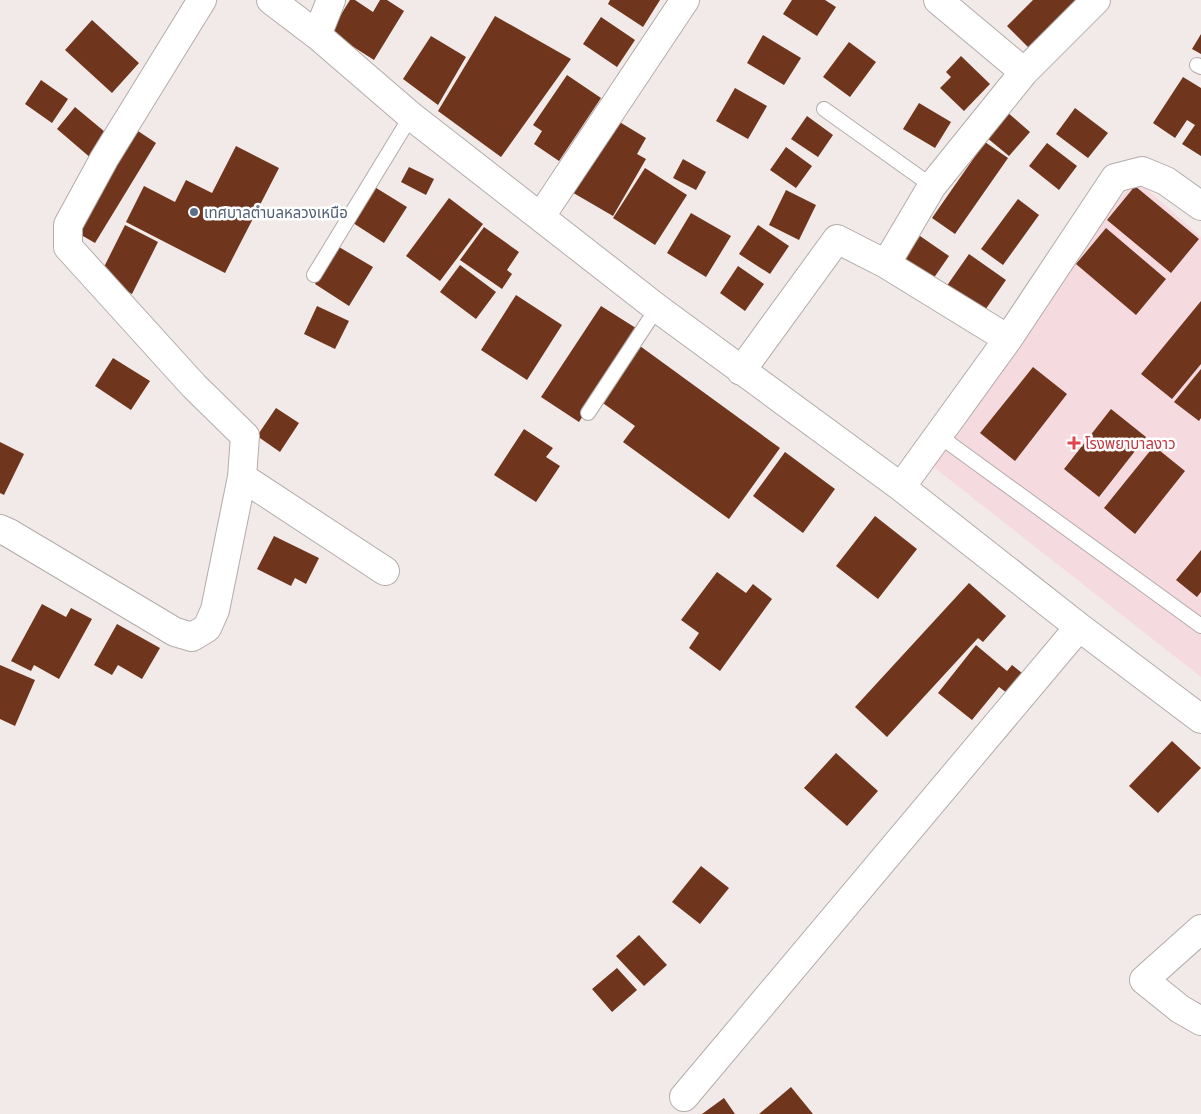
<svg xmlns="http://www.w3.org/2000/svg" width="1201" height="1114" viewBox="0 0 1201 1114" font-family="'PT Serif','Noto Sans Thai',serif">
<style>
.medical{fill:#f5dae0}
.building{fill:#70351d}
.lines{fill:none;stroke-linecap:round;stroke-linejoin:round}
.service-casing{stroke:#b3acaa;stroke-width:16}
.minor-casing{stroke:#b3acaa;stroke-width:30}
.service{stroke:#fff;stroke-width:14}
.minor{stroke:#fff;stroke-width:28}
.service-dot{fill:#5c6f8a;stroke:#fff;stroke-width:2}
.health-dot{fill:#e0444e;stroke:#fff;stroke-width:2}
.labels{text-anchor:middle;dominant-baseline:central;stroke-width:5;stroke-linejoin:round;paint-order:stroke}
.service-label{font-size:15px;fill:#4e5e75;stroke:#fff;text-anchor:start}
.health-label{font-size:15px;fill:#be3a42;stroke:#fff;text-anchor:start}
</style>
<rect width="100%" height="100%" fill="#f1eae8"/>
<path class="medical" d="M1136,180L1201,237V677L931,465L1107,214Z"/>
<path class="building" d="M350,0H355L373,12L380,0H387L404,11L374,60L330,32Z
M610,0H660L643,27L608,4Z
M792,0H825L836,7L817,36L783,14Z
M1033,0H1082L1031,50L1007,26Z
M495,16L571,59L501,157L438,111Z
M601,17L635,40L617,67L583,44Z
M92,20L139,63L112,93L65,50Z
M1201,34V54L1192,49Z
M763,35L801,58L784,85L747,63Z
M431,36L466,57L438,105L403,79Z
M849,42L876,62L850,97L823,77Z
M961,56L990,84L964,111L940,88L951,77L946,72Z
M567,75L601,98L559,161L534,144L542,131L533,125Z
M1183,77L1201,88V156L1182,144L1195,125L1187,120L1175,138L1153,123Z
M41,80L68,99L52,123L25,104Z
M735,88L767,106L748,139L716,121Z
M919,103L951,122L935,148L903,129Z
M75,107L111,137L92,159L57,129Z
M1075,108L1108,133L1088,158L1056,134Z
M1007,112L1030,132L1009,156L986,137Z
M807,116L833,135L818,157L791,139Z
M613,118L646,138L637,154L646,159L613,216L570,191Z
M138,131L156,143L95,243L76,232Z
M985,142L1008,158L955,234L932,218Z
M1047,143L1077,166L1059,190L1029,166Z
M236,146L279,168L225,273L126,222L144,186L175,202L186,180L212,193Z
M786,147L812,166L796,188L770,170Z
M683,159L706,172L696,190L673,178Z
M409,167L434,179L426,195L401,182Z
M645,168L687,195L655,245L613,218Z
M373,186L407,207L384,243L350,221Z
M1135,186L1199,239L1171,273L1107,220Z
M786,190L816,205L799,240L769,225Z
M449,198L483,224L440,281L406,256Z
M1018,199L1039,215L1003,265L981,249Z
M691,213L731,236L706,277L667,253Z
M125,225L158,242L132,294L99,277Z
M758,225L789,246L770,274L739,254Z
M484,227L519,252L507,270L512,274L502,289L460,260Z
M1106,228L1166,279L1136,315L1076,264Z
M920,236L949,256L931,282L902,263Z
M339,247L373,267L349,306L315,284Z
M969,254L1006,280L983,313L946,287Z
M460,265L496,292L476,319L440,292Z
M738,266L764,284L745,311L720,293Z
M516,295L562,325L527,380L481,350Z
M1201,301V364L1172,399L1141,374Z
M317,306L349,321L335,349L304,334Z
M601,306L639,330L579,422L541,397Z
M640,346L780,448L729,519L623,442L635,426L600,401Z
M113,358L150,381L131,410L95,386Z
M1033,367L1067,394L1015,461L980,433Z
M1201,369V418L1199,421L1174,402Z
M276,408L299,423L280,452L257,436Z
M1111,409L1146,437L1099,497L1064,469Z
M524,429L553,448L546,457L560,466L536,502L494,475Z
M0,442L24,454L4,495L0,493Z
M1154,446L1185,471L1135,534L1104,508Z
M785,452L835,489L803,533L753,496Z
M875,516L917,549L878,599L836,566Z
M274,536L319,558L306,584L295,578L291,586L257,569Z
M1201,550V592L1197,597L1176,580Z
M717,572L746,593L753,584L772,599L720,671L689,648L699,633L681,620Z
M969,583L1006,616L983,642L978,638L887,737L855,707Z
M42,604L66,617L71,608L92,619L59,679L34,665L31,671L11,661Z
M117,624L160,648L142,679L118,665L112,675L94,665Z
M976,645L1007,671L1012,665L1022,673L1007,693L999,687L972,720L938,693Z
M0,665L35,680L15,726L0,719Z
M1172,741L1201,768L1158,813L1129,786Z
M836,753L878,791L847,826L804,788Z
M701,866L729,888L700,924L672,902Z
M639,935L667,965L644,986L616,956Z
M617,968L637,990L612,1012L592,989Z
M791,1087L813,1114H759Z
M724,1098L735,1114H702Z"/>
<g class="lines">
<g class="service-casing">
<path id="service" d="M1197,65L1201,67
M824,109L932,186
M314,275L411,116
M588,413L657,308
M938,435L1201,626"/>
</g>
<g class="minor-casing">
<path id="minor" d="M271,0L317,35L411,116L657,308L901,487L1079,627L1201,719
M938,0L1024,72
M317,35L331,0
M541,216L685,0
M886,264L932,186L1024,72L1096,0
M741,371L837,239L886,264L1008,339
M242,477L385,571
M901,487L1008,339L1115,178L1142,171L1166,181L1201,206
M0,529L9,533L175,632L192,637L207,628L215,610L242,477L245,436L194,386L68,247V225L104,159L202,0
M1201,929L1144,980L1180,1009L1201,1021
M684,1097L1079,627"/>
</g>
<use href="#service" class="service"/>
<use href="#minor" class="minor"/>
</g>
<circle class="service-dot" cx="194" cy="212" r="5"/>
<path class="health-dot" d="M1071.5 435.5h5v5h5v5h-5v5h-5v-5h-5v-5h5z"/>
<g class="labels">
<g class="service-label">
<text x="204" y="212">เทศบาลตำบลหลวงเหนือ</text>
</g>
<g class="health-label">
<text x="1085" y="443">โรงพยาบาลงาว</text>
</g>
</g>
</svg>
